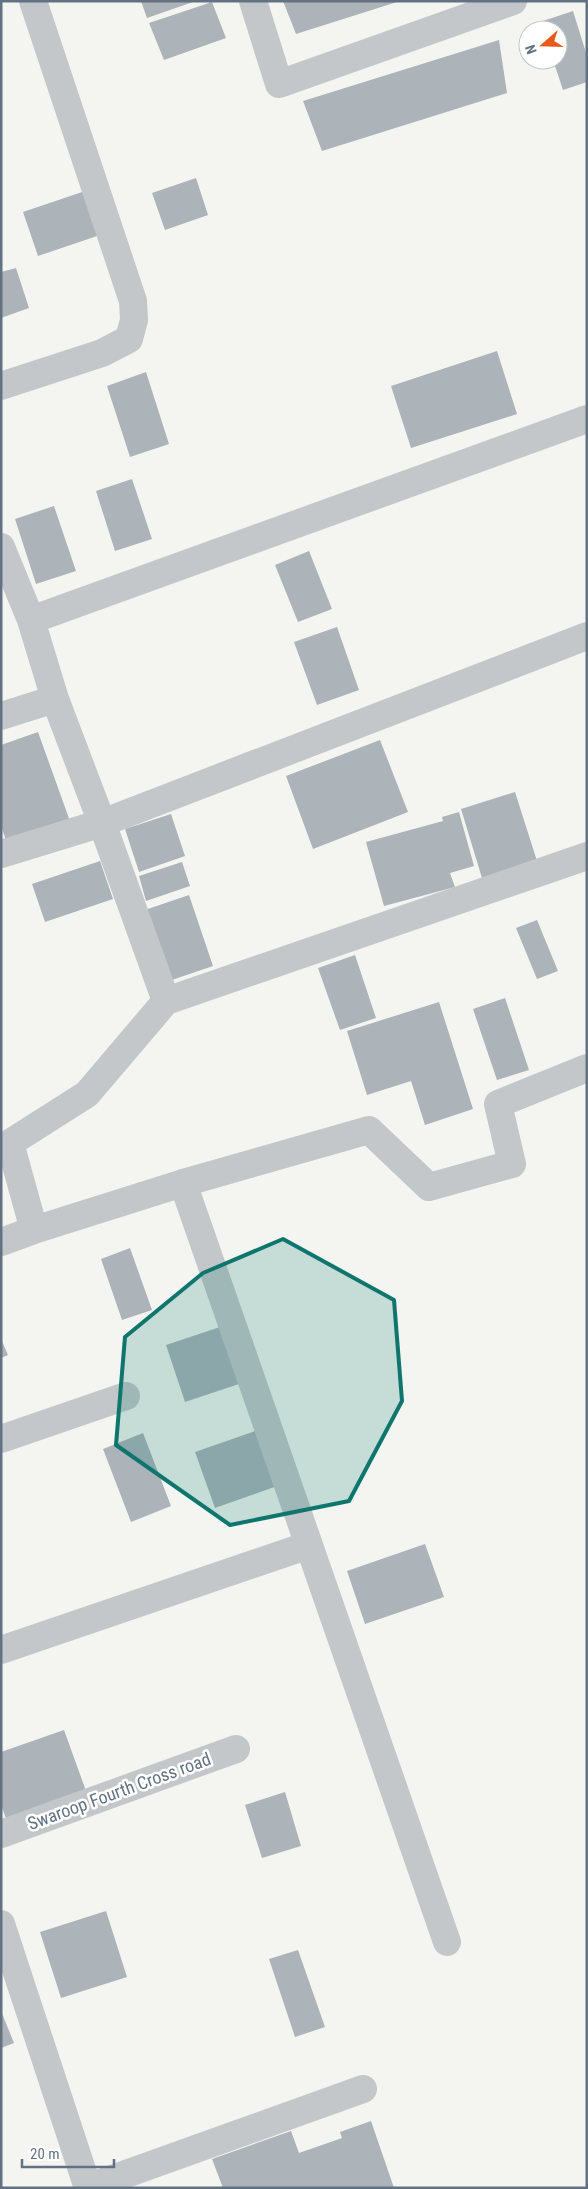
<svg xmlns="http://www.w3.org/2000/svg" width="588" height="2189" viewBox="0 0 588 2189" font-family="'Roboto Condensed',sans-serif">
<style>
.building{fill:#acb3b9}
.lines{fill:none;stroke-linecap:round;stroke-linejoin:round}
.minor{stroke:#c4c7ca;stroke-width:28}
.marked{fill:#0f766e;fill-opacity:0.2;stroke:#0f766e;stroke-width:4;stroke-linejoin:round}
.labels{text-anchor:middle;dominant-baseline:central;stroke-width:5;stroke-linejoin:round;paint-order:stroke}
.street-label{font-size:18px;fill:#627282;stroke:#fff}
</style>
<rect width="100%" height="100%" fill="#f4f5f0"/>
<path class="building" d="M141,1H193V2L147,18Z
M283,1H396L397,2L296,34Z
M212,2L226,38L164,60L149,23Z
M573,11L587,56V82L563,90L553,60H558V30H543L540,22Z
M499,40L507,93L322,151L303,101Z
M196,178L208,215L165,230L152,193Z
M88,190L103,234L38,256L23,212Z
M16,268L29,308L1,318V272Z
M497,351L517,414L411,448L391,386Z
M146,372L169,444L130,457L107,386Z
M132,479L152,539L115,551L96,491Z
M54,506L76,571L36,584L15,519Z
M309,551L332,609L298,622L275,565Z
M337,627L359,690L317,705L294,642Z
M38,732L71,824L8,846L1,826V745Z
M380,740L408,812L313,849L286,776Z
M515,792L537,861L482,878L461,809Z
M459,812L474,866L450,873L455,887L384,906L366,842L443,821L442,817Z
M171,814L185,856L139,872L125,829Z
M100,861L113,899L45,922L32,884Z
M182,862L190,886L146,901L139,876Z
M189,895L213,966L169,981L145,910Z
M537,920L558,971L537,979L516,928Z
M355,955L376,1018L340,1030L318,968Z
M505,998L529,1070L497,1080L473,1009Z
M439,1002L473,1109L425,1125L411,1081L367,1095L347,1031Z
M130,1248L152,1310L122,1320L101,1259Z
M229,1324L248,1381L185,1402L166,1345Z
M1,1339L8,1355L1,1358Z
M261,1429L280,1485L215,1508L195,1452Z
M143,1433L171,1506L131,1522L103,1449Z
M425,1544L444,1597L365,1624L347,1571Z
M64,1730L90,1802L10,1829L1,1805V1752Z
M285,1792L301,1846L262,1858L245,1805Z
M106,1911L127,1977L61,1998L40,1932Z
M298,1950L325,2027L295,2037L269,1959Z
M1,2011L14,2043L1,2048Z
M371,2121L394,2188H223L212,2159L291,2131L299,2153L342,2138L340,2132Z"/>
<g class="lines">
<path class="minor" d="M253,1L279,84L513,1
M1,386L102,353L129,339L134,320L133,301L33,1
M1,547L31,620
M55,699L102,823L587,636
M1,716L55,699L31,620L587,419
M1,854L102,823L166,1001L87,1094L10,1143L34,1230L1,1242
M166,1001L587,856
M183,1183L447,1942
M34,1230L183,1183L369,1130L429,1187L512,1164L498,1104L587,1068
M1,1439L126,1396
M1,1650L309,1545
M1,1834L236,1749
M1,1924L88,2188
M87,2188L363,2089"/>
</g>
<path class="marked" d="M283,1239L394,1300L402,1401L349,1501L230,1525L116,1445L125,1337L203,1273Z"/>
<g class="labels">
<g class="street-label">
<text transform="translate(119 1791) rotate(-20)">Swaroop Fourth Cross road</text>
</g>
</g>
<rect width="588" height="2189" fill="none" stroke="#627282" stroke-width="5"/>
<g transform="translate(543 45) rotate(250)"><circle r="24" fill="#ffffff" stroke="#c0c7cd"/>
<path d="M0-4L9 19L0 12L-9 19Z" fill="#e95b1c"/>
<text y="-8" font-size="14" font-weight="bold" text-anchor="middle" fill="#627282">N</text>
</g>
<path d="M22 2159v8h92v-8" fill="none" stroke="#627282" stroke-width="2.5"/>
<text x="30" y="2159" font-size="15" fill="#627282" stroke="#ffffff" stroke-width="4" paint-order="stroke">20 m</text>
</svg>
